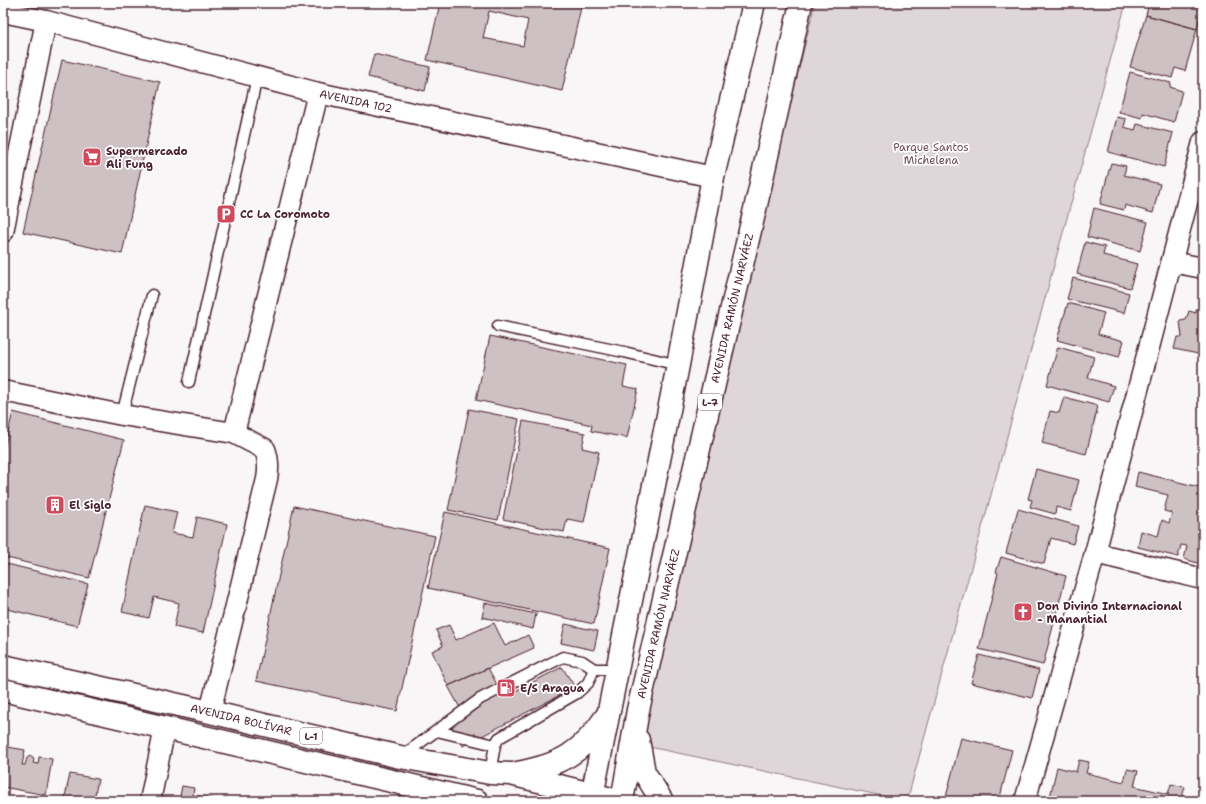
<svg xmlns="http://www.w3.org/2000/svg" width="1206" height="804" viewBox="0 0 1206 804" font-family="'Shantell Sans',sans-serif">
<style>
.green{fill:#ded6d9;stroke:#947a82}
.building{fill:#cdc1c4;stroke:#4a1f2b;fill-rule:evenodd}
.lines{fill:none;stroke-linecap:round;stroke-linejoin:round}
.service-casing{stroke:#4a1f2b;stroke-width:13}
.minor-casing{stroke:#4a1f2b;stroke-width:23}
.primary-casing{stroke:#4a1f2b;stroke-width:25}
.service{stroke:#fff;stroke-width:10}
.minor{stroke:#fff;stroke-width:20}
.primary{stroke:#fff;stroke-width:22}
.labels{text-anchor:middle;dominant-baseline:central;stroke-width:3.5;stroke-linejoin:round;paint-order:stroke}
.shield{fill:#fff;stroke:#80626b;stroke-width:1}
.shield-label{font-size:10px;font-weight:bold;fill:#4a1f2b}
.street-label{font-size:11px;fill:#4a1f2b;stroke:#fff}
.park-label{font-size:11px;fill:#6f4d56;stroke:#fff}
.poi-label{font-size:11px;font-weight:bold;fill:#4a1f2b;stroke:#fff;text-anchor:start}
</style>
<rect width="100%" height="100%" fill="#f8f6f7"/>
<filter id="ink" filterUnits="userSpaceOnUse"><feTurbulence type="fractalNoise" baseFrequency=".025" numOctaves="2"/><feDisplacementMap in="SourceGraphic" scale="8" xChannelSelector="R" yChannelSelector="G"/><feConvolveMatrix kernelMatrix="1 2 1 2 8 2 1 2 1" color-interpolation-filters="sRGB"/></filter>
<g filter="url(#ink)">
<path class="green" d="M815,3H1126L907,801L635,744Z"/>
<path class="building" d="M316,3H377V5L316,6Z
M440,3H582L562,91L427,60ZM489,11L528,20L523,46L483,38Z
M1149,3H1203L1197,29L1146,15Z
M1146,15L1197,29L1185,71L1175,68L1172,78L1130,67Z
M374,54L430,67L425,91L368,77Z
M62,60L160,82L122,254L23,232Z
M1130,72L1171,83L1170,87L1182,91L1174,122L1143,113L1142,118L1119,112Z
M1117,117L1126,119L1124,127L1135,130L1137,124L1173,133L1164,167L1108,152Z
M1111,163L1126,166L1124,175L1160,184L1153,213L1125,205L1124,210L1100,204Z
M1094,208L1148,222L1140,251L1087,237Z
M1085,242L1105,247L1103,255L1137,264L1130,288L1077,274Z
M1073,278L1129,293L1124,313L1067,299Z
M1068,303L1104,313L1098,334L1124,341L1119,357L1057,340Z
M1196,309L1203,311V355L1174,349L1177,337H1182L1180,321L1186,320L1189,311L1196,313Z
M490,336L627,365L623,386L638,389L627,438L591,431L592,425L476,400Z
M1058,347L1094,357L1088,378L1114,386L1109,402L1047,385Z
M1064,397L1098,406L1086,454L1042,443L1050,411L1059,413Z
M469,409L519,419L498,520L448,510Z
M13,412L124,440L89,578L3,557V453Z
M523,421L585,433L582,448L599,452L584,522L567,519L564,532L503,519Z
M1036,469L1079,480L1071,511L1056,507L1055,514L1030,507L1032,500L1028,499Z
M1138,472L1203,488V512L1200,520L1203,521V557L1201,564L1184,559L1187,546L1181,545L1178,557L1138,547L1141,531L1158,536L1162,520L1169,523L1172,513L1164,511L1168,495L1135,487Z
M145,505L177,512L172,533L193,537L197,517L227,524L203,633L174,627L179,603L154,597L149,618L122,612Z
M294,506L435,536L397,711L256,681Z
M1018,509L1078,526L1073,544L1051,538L1044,564L1006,553Z
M445,512L610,548L594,624L428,588Z
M1001,557L1066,576L1043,665L979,649L998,573L996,572Z
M3,563L88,584L77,626L3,608Z
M485,603L536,614L533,629L482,617Z
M494,623L505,646L528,635L534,648L448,686L432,651L443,646L436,630L449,625L456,640Z
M565,624L598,631L594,650L561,643Z
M979,655L1039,670L1032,698L971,683Z
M562,667L575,687L463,746L451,725L465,717L448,686L488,668L504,697Z
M961,738L1012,750L999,801H945Z
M8,747L25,750L22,765H25L27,758L30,756L34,759L33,763L38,764L39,757L52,759L46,795L3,787V773Z
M1079,760L1089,762L1086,773L1124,782L1127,769L1138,771L1134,786L1168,794L1171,784L1185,787L1182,797L1198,801H1049L1057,767L1076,772Z
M70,774L98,779L94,800L86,799V801H64Z
M182,786L194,788L193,795L223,801H179Z"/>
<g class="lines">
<g class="service-casing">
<path id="service" d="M498,326L624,352L678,365
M189,382L257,77
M122,415L152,295
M437,731L495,745
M402,756L480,699L563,657L582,661L594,669H618
M490,773L495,745L499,738L577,693L588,683L594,669"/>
</g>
<g class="minor-casing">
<g id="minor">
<path id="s1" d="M3,12L46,21L318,93L713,177"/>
<path d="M3,232L46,21"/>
<path d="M1172,262L1203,268"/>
<path d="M3,391L122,415L234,433L265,449C269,460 269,468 267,479L210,712"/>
<path d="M234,433L318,93"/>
<path d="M1095,553L1203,579"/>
<path d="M150,801L165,728"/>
<path d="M1025,801L1095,553L1203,142"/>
</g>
</g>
<g class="primary-casing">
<g id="primary">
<path id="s2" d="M3,666L210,712L400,757L490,773L511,774L607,798"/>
<path d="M3,690L477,801"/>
<path d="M638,740L644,772L662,801"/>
<path d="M517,773C560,765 581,754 606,717"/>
<path d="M591,801L678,365L713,177L754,3"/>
<path id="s3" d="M622,801L638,710L759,192L801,3"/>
</g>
</g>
<use href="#service" class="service"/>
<use href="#minor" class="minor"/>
<use href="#primary" class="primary"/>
</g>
</g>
<defs>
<g id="supermarket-square" transform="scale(1)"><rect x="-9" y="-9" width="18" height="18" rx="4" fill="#d1495b" stroke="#fff"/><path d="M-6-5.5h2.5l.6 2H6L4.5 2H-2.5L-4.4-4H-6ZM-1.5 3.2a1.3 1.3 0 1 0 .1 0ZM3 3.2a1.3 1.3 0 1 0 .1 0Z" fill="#fff"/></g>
<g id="parking-square" transform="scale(1)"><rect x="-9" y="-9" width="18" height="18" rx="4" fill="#d1495b" stroke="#fff"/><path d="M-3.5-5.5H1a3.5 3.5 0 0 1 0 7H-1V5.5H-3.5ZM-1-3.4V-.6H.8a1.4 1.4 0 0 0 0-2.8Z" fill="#fff"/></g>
<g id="building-square" transform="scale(1)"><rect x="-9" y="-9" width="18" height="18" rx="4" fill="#d1495b" stroke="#fff"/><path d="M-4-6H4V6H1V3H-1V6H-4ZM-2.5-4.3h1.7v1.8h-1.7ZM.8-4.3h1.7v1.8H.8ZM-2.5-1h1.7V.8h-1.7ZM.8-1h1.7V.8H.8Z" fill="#fff"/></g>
<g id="church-square" transform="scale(1)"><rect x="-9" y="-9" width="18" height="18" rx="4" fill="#d1495b" stroke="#fff"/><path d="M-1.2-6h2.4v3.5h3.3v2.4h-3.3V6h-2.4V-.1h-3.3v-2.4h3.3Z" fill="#fff"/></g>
<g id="fuel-square" transform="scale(1)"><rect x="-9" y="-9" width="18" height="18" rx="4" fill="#d1495b" stroke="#fff"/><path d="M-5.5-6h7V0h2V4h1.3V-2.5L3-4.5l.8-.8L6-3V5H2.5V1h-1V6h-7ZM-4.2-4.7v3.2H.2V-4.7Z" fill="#fff"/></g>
</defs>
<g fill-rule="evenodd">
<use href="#supermarket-square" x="92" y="157"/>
<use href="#parking-square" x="226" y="214"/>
<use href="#building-square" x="55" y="505"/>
<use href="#church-square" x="1023" y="612"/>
<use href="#fuel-square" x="506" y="688"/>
</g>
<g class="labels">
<g class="shield">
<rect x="698" y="394" width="24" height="16" rx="3"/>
<rect x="300" y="728" width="22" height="16" rx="3"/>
</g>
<g class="shield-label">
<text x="710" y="402">L-7</text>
<text x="311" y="736">L-1</text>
</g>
<g class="street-label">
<text stroke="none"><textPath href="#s1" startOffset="364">AVENIDA 102</textPath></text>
<text stroke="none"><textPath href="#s3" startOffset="505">AVENIDA RAMÓN NARVÁEZ</textPath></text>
<text stroke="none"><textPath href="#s3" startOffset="181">AVENIDA RAMÓN NARVÁEZ</textPath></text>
<text stroke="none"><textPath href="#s2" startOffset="244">AVENIDA BOLÍVAR</textPath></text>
</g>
<g class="park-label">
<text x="931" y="147">Parque Santos<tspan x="931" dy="13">Michelena</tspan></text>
</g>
<g class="poi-label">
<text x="106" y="151">Supermercado<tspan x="106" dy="13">Ali Fung</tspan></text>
<text x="240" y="214">CC La Coromoto</text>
<text x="69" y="505">El Siglo</text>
<text x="1037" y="606">Don Divino Internacional<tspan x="1037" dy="13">- Manantial</tspan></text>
<text x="520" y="688">E/S Aragua</text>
</g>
</g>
<rect width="1206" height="804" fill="none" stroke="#fff" stroke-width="16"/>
<rect x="8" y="8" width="1190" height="788" fill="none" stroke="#4a1f2b" stroke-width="1.5" filter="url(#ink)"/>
</svg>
